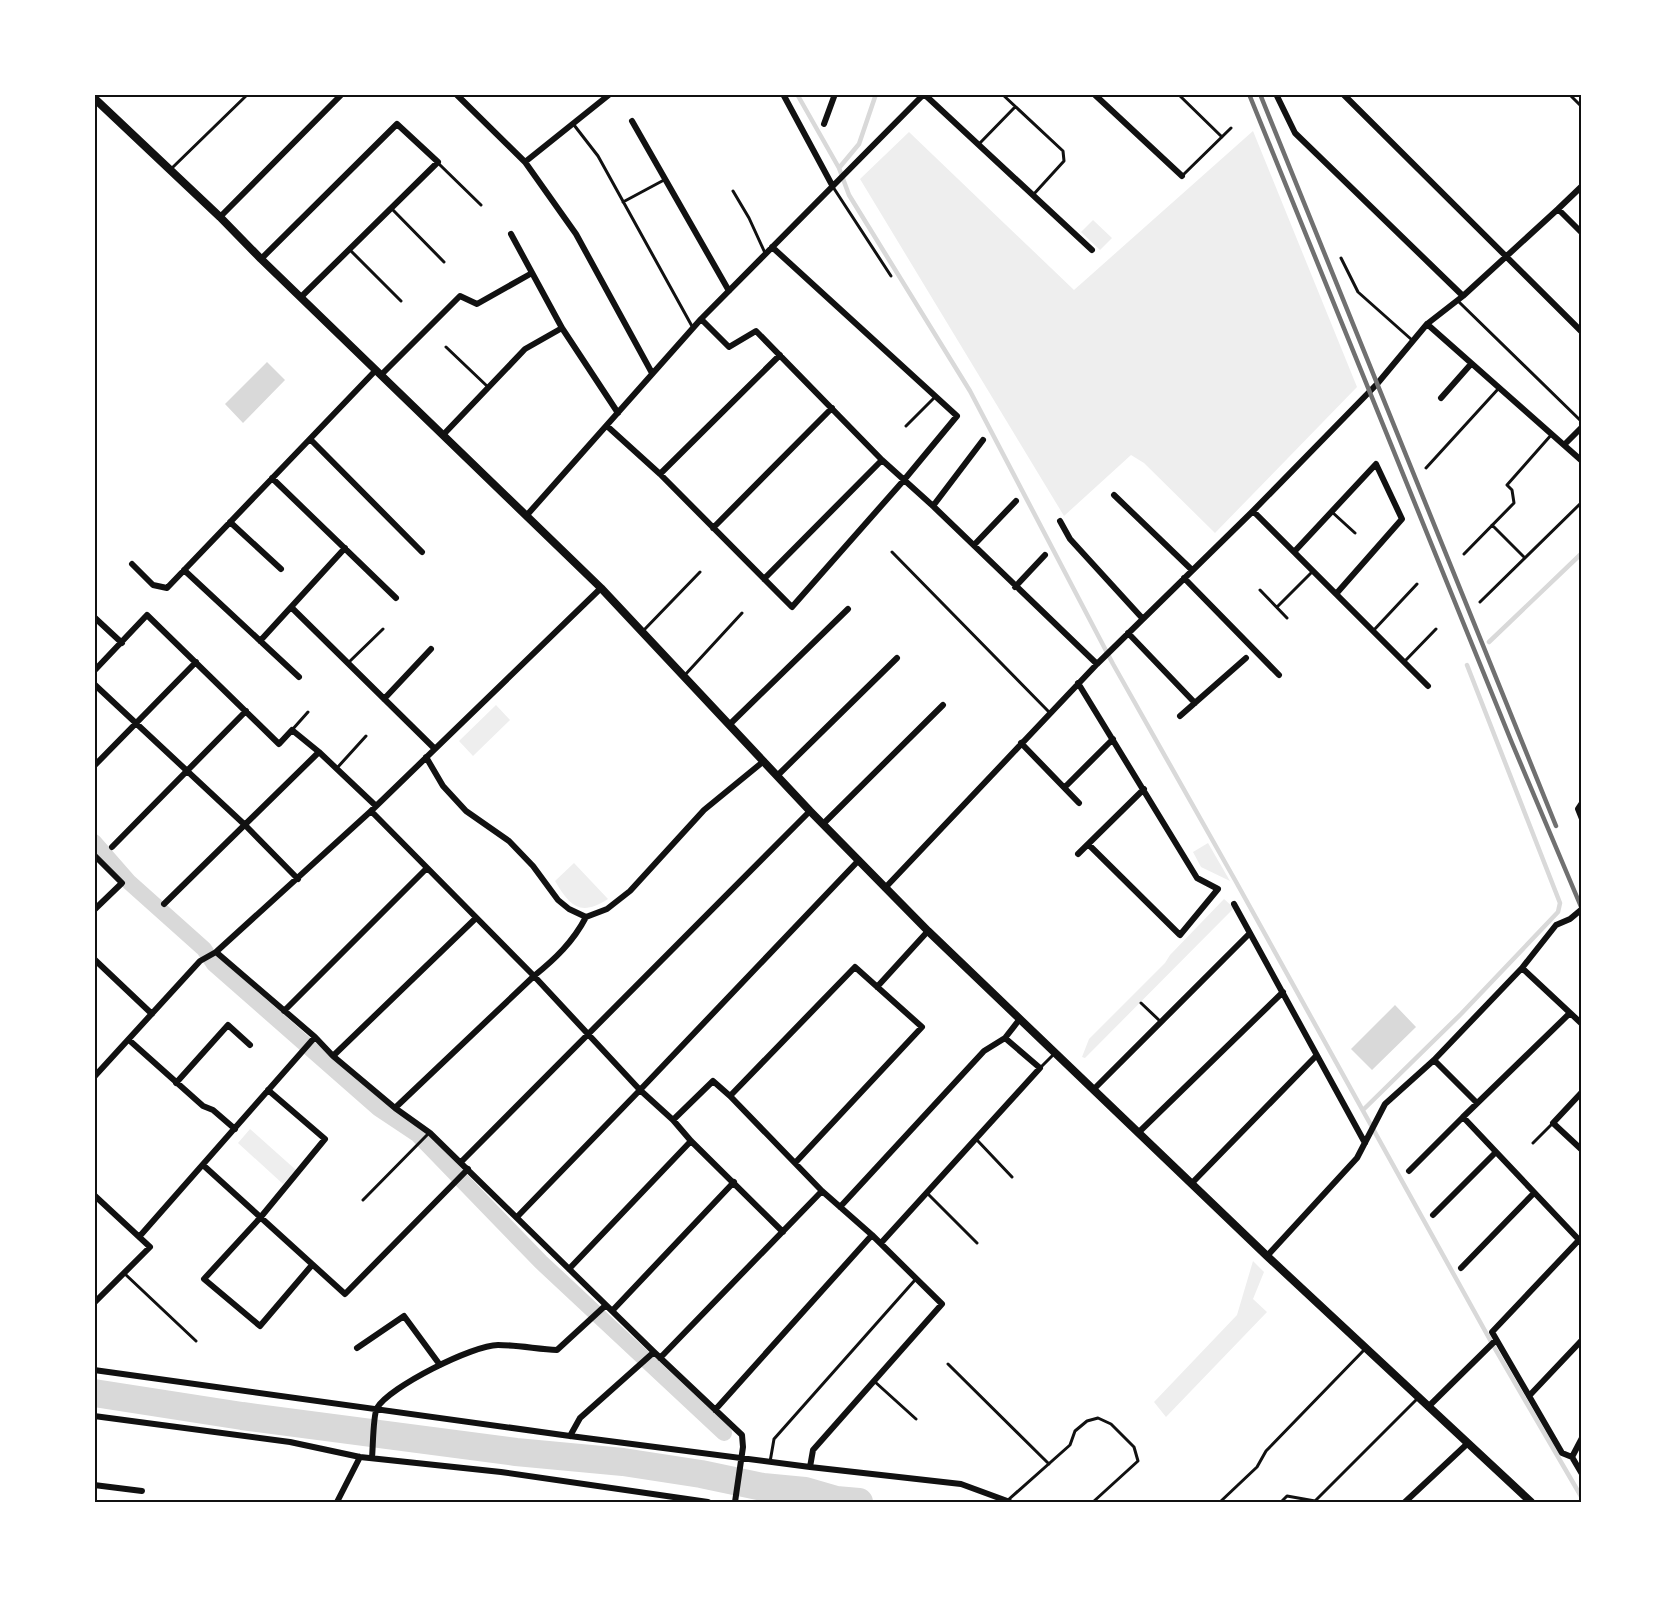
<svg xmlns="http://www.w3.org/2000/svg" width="1676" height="1597" viewBox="0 0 1676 1597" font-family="Raleway,sans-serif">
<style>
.green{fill:#eee}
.water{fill:#d9d9d9}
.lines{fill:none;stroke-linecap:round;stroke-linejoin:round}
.stream{stroke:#d9d9d9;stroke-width:4.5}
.canal{stroke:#d9d9d9;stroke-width:16}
.river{stroke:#d9d9d9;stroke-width:28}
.service{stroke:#111;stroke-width:3}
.minor{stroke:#111;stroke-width:6}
.tertiary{stroke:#111;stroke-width:8}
.rail{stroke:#707070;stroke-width:4.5}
.neatline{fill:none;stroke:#111;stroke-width:2}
</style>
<rect width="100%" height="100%" fill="#fff"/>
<path class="green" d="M1253,131L1357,387L1215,533L1144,463L1131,455L1064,516L860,179L909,132L1074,290Z
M1093,220L1112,238L1100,250L1081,232Z
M496,705L510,720L473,756L459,741Z
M1208,843L1230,881L1201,867L1193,852Z
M574,863L608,899C580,917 570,906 555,881Z
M1224,899L1234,908L1085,1058L1082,1057L1089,1039L1165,963L1170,955Z
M250,1129L296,1170L283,1184L238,1143Z
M1253,1261L1264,1272L1253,1299L1267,1312L1166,1417L1154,1402L1237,1315Z"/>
<path class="water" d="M267,362L285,380L243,423L225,404Z
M1395,1005L1416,1027L1372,1070L1351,1049Z"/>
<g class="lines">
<path class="stream" d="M797,94L839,168L849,195L970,391L1113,664L1235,880L1494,1347L1582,1498
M839,168L859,144L876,94
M1489,642L1582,553
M1363,1110L1461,1014L1558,912L1560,903L1467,665"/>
<path class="canal" d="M94,842L129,882L204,949L214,964L378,1108L417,1134L541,1262L724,1433"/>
<path class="river" d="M94,1393L242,1416L516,1452L623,1462L701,1474L763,1487L805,1491L836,1500L859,1502"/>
<path class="service" d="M1002,94L1063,151L1064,161L1033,195
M1178,94L1222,137
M1569,94L1582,107
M574,125L598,156L693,328
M979,144L1015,107
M439,164L481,205
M172,168L248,94
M1183,175L1231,128
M833,187L891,276
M733,191L749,218L765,253
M623,202L664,180
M392,209L444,262
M350,250L401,301
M1341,258L1358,292L1412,340
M1459,302L1582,422
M446,347L488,387
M906,426L935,397
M1426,468L1499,388
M1332,512L1355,533
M1492,525L1525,558
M892,552L1050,713
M1464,554L1514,503L1512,490L1507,485L1552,434
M1260,590L1287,618
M1480,602L1582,502
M1277,607L1313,571
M643,631L700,572
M1373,631L1417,584
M1404,662L1436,629
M348,663L383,629
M684,676L742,613
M292,730L308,712
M337,768L366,736
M1141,1003L1161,1022
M1040,1068L1054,1054
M977,1140L1012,1177
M1533,1143L1553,1123
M928,1194L977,1243
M363,1200L428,1134
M125,1274L196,1341
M948,1364L1049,1464
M874,1381L916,1419
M770,1462L774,1439L915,1280
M1008,1500L1070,1445L1075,1431L1087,1421L1098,1418L1111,1424L1134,1447L1138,1461L1093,1502
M1220,1502L1257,1467L1266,1451L1364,1350
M1281,1502L1287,1496L1315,1501L1417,1399"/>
<path class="minor" d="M456,94L525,162L576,234L652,373
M783,94L832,185
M924,94L1092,250
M1094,94L1182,176
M1276,94L1295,133L1463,296
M1343,94L1582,332
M632,121L729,291
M824,124L835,94
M525,162L610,94
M1582,186L1558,209L1463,296L1427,324L1582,461
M1558,209L1582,233
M220,217L342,94
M511,234L562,328
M261,259L397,124L438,162L301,297
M701,319L729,347L756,331L882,460L933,506L1097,664
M381,375L460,296L477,304L532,273
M1441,398L1471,364
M607,426L660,474L792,607L904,480L957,416L772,247
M443,435L525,349L562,328L618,413
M310,439L422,552
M1564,445L1582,427
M660,474L780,355
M272,478L396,598
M1114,495L1192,570
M933,506L983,440
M1253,511L1428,686
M527,515L701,319L924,94
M1060,521L1070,539L1143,619
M230,522L281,569
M713,528L832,408
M974,545L1016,501
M1294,552L1376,464L1402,519L1336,594
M132,564L153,585L167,588L376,370
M184,570L299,677
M1184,578L1279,675
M764,579L882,460
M1015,587L1045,555
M291,607L435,749
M94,617L122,643
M1128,633L1195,703
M260,641L345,548
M94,671L147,615L279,744L292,730L319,752L376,806
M1078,683L1197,878L1218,889L1180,935L1088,844
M94,684L245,825L298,879
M384,699L431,649
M1180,716L1246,658
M729,725L848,609
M1021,743L1079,803
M426,757L443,786L466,811L509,841L533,866L558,900L569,909L586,917
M94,766L196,662
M778,775L897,658
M1065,787L1113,739
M1582,803L1578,809L1582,819
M371,811L534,976L640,1090L673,1120L691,1141L783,1232
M823,824L943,705
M112,847L246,711
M1078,854L1144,789
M94,855L122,883L94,910
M885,888L1097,664L1253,511L1377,384L1427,324
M164,904L319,752
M1234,904L1365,1143
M216,952L315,1037L333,1056L395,1108L430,1133L654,1352L742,1435L743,1447L735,1502
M94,959L152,1014
M1522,968L1582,1024
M877,987L928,931
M284,1011L427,868
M1570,1013L1463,1117L1582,1243
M129,1040L203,1106L213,1110L235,1129
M333,1056L476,918
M1434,1060L1477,1103
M94,1077L200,961L216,952L371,811L601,588
M176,1083L228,1025L250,1045
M268,1090L325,1139L260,1218L204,1279L260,1326L312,1265
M1093,1090L1250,933
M1582,1092L1553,1123L1582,1150
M730,1096L855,967L922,1027L795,1163
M395,1108L534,976C555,959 573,942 586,917L607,909L630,891L704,810L764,761
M673,1120L713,1081L730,1096L822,1191L872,1235L942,1304L813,1450L810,1467
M1138,1133L1283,992
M461,1162L810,811
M203,1165L345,1294L468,1169
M1409,1171L1463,1117
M1192,1183L1316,1056
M94,1195L150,1247L94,1303
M840,1207L984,1051L1005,1038L1019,1020
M1433,1215L1496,1152
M517,1217L640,1090L859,860
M139,1237L315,1037
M1579,1240L1492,1332L1562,1453L1572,1457L1582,1474
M881,1243L1040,1068L1005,1038
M1267,1256L1357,1158L1385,1104L1434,1060L1522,968L1556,925L1570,919L1582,909
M1461,1268L1534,1193
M569,1269L691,1141
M612,1311L734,1182
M357,1348L404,1316L440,1365
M660,1358L822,1191
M94,1370L570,1436L810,1467L961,1484L1010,1502
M1529,1396L1582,1340
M1428,1407L1496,1340
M715,1410L872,1235
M94,1416L290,1442L360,1457L501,1472L708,1502
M570,1436L580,1418L654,1352
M1572,1457L1582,1438
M372,1458C373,1448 373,1415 377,1408C389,1387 473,1345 498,1345C517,1345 538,1349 557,1350L606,1305
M94,1485L142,1491
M337,1502L360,1457
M1405,1502L1467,1444"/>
<path class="tertiary" d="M94,98L220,217L261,259L601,588L810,811L928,931L1267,1256L1531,1502"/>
<path class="rail" d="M1249,94L1512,743L1582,909
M1260,94L1556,826"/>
</g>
<rect width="1676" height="1597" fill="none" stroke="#ffffff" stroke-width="192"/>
<rect x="96" y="96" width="1484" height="1405" class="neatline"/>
</svg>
